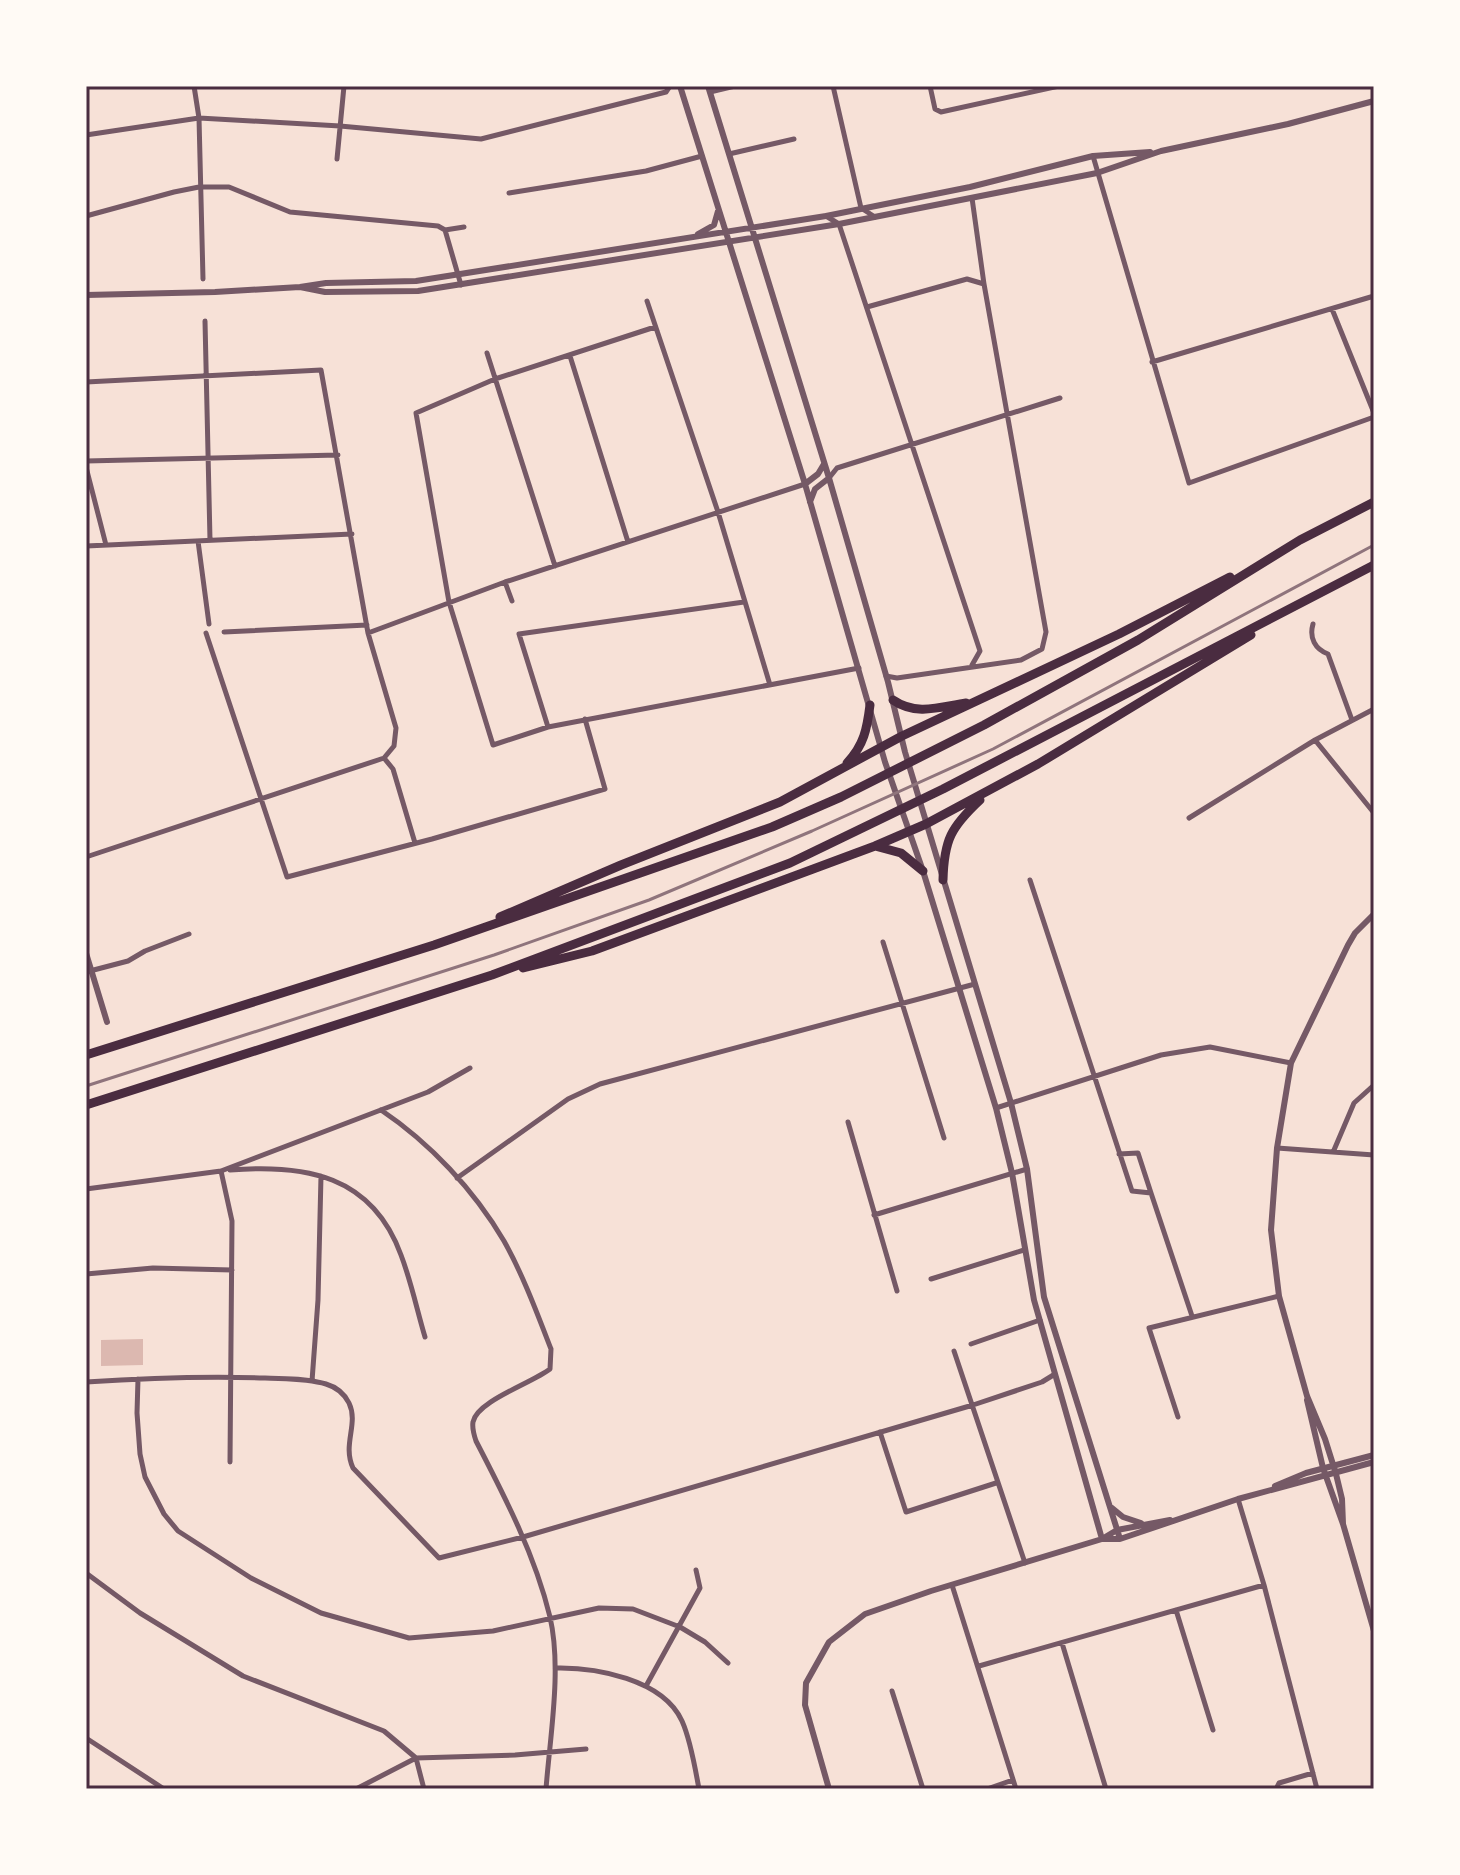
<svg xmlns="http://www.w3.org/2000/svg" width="1460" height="1875" viewBox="0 0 1460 1875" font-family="'Fira Sans',sans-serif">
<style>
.water{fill:#dcb8b0}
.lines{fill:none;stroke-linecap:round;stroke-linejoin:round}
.minor{stroke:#755966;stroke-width:5}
.tertiary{stroke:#755966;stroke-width:6}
.motorway{stroke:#4a2c40;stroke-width:9}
.rail{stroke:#8f747c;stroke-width:3}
.neatline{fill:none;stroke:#4a2c40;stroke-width:3}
</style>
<rect width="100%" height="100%" fill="#f7e1d7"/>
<path class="water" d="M143,1339V1365L101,1366V1340Z"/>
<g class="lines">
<path class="minor" d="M194,86L199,118L203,279
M833,86L861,208L875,217
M930,86L935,109L941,112L1059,86
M710,92L735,86
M86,135L199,118L340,126L481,139L666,92L670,86
M729,154L794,139
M1093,156L1189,483L1374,417
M337,159L344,86
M509,193L646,171L702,156
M86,216L174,192L199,187H229L290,212L438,226L445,230L464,227
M826,216L839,224L980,651L972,665
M445,230L461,285
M647,301L718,512L770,685
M867,307L967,279L984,284
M1332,309L1374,413
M205,321L210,540
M655,327L495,379L416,413L449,602L493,745L548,727L859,668
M487,353L555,566
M570,356L628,542
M1152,362L1374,296
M86,382L321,370L368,633L396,728L394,746L384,758
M86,461L338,455
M86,467L106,545
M829,478L837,468L1060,398
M198,541L209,624
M86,546L352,534
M505,582L512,601
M1313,624C1309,638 1315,649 1328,654L1352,720
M224,632L367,625
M206,633L287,877L432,839L605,789L585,719
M368,633L505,582L805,484
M886,676L897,678L1021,660L1042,649L1046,632L984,284L972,198
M548,727L519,634L744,602
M1315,740L1374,813
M384,758L393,769L415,843
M1189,818L1315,740L1374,709
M86,857L384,758
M1030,880L1132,1191L1151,1193L1192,1316
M883,942L944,1138
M86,972L128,961L145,951L189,934
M996,1108L1161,1055L1210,1047L1291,1063
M381,1110C430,1143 474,1190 504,1241C523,1275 537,1313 551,1349L550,1369C532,1383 477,1401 473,1422C472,1428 474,1435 476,1441C505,1497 535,1555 550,1617C562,1669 550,1736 546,1789
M848,1122L897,1291
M1277,1148L1374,1155
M1334,1150L1354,1103L1374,1085
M1119,1154L1138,1153L1151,1193
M230,1170C305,1164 372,1175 401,1255C411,1281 417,1310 425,1337
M221,1171L232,1221L230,1462
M457,1178L568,1099L600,1084L975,984
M86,1189L221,1171L428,1092L470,1068
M874,1215L1027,1169
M86,1274L153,1268L232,1270
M931,1279L1024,1250
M971,1344L1040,1320
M954,1351L1025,1563
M138,1379L137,1413L140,1454L145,1477L164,1514L178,1531L251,1578L321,1613L409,1638L493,1631L599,1608L633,1609L680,1627L705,1642L728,1663
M312,1381L318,1300L321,1176
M86,1382C146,1378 205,1376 265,1378C285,1379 306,1378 326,1384C336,1387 344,1393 349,1403C359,1424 342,1444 353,1468L439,1558L523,1537L973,1405L1042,1382L1055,1374
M1178,1417L1149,1328L1279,1296
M880,1432L906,1512L996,1483
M1238,1499L1264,1585L1317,1789
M86,1573L140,1613L243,1676L384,1731L416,1758L424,1789
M952,1585L1016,1789
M1176,1610L1213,1730
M1062,1643L1106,1789
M979,1666L1264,1585
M555,1668C595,1667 663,1679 682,1721C691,1741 695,1768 699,1789
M646,1686L700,1588L696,1570
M892,1691L923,1789
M86,1738L164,1789
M356,1789L416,1758L515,1755L586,1749
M987,1789L1013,1780
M1276,1789L1279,1783L1313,1773"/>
<path class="tertiary" d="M680,86L805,484L885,762L923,871L996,1108L1012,1173L1034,1300L1102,1539
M708,86L829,478L888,682L905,752L1011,1103L1027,1169L1044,1297L1120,1539
M698,234L714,225L718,211
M300,287L325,292L418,291L839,224L1097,173L1161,151L1288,124L1374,101
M86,295L215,292L300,287L326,283L416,281L826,216L970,187L1093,156L1150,152
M805,484L818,474L824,464
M810,502L815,489L829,478
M86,953L107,1022
M1307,1400L1323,1468L1343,1524L1374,1631
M1275,1486L1306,1473L1374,1455
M1112,1508L1123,1517L1141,1523
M1343,1524L1342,1499L1336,1474L1325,1439L1307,1396L1279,1296L1271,1230L1277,1148L1291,1063L1348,945L1355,933L1374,914
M1102,1539H1120L1238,1499L1374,1462
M829,1789L805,1705L806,1683L829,1642L865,1614L931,1591L1102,1539L1117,1530L1170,1520"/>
<path class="motorway" d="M893,700C916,716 940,707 966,703
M847,763C864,745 867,729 870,705
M875,846L901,853L923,871
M943,880C944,840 951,827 980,800
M500,917L621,865L780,802L902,736L1119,634L1230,577
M523,968L592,951L875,846L926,824L1038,764L1251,635
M86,1055L434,945L772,827L841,797L984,725L1138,640L1300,540L1374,502
M86,1105L492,975L790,863L943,789L1374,565"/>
<path class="rail" d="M86,1086L494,955L649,900L812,831L993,749L1374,545"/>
</g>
<rect width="1460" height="1875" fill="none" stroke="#fffaf5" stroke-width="176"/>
<rect x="88" y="88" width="1284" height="1699" class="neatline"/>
</svg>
